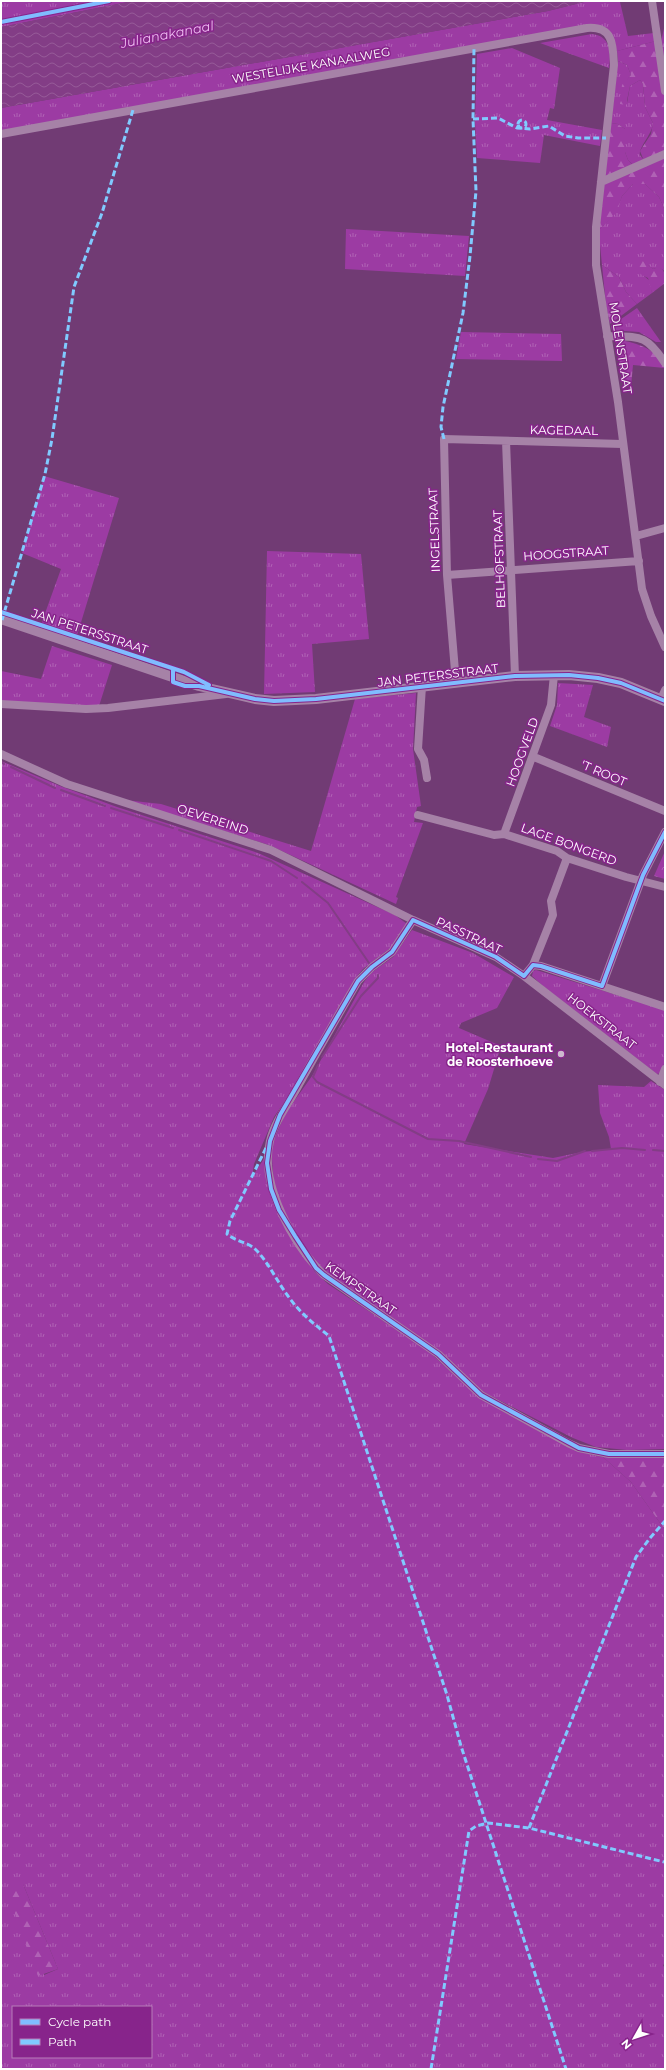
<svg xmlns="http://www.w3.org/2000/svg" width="666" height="2070" viewBox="0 0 666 2070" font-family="Montserrat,sans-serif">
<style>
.grass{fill:url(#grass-tufts);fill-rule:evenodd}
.forest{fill:url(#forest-firs)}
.park{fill:url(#park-crowns)}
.water{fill:url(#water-waves)}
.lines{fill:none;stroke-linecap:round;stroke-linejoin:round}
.stream{stroke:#833d86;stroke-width:2}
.minor{stroke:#a682a7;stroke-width:8}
.tertiary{stroke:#a682a7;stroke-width:10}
.quiet{stroke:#80caff;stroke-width:3;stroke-dasharray:6 3;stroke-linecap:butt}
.cycleway-casing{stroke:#87248b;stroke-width:6}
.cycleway{stroke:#80bcff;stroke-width:4}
.poi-dot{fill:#cdbace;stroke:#87248b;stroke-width:1.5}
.labels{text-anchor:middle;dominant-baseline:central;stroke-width:3;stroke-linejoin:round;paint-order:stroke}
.street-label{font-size:12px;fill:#fff;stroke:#87248b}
.poi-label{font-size:12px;font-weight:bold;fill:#fff;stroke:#87248b;text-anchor:end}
.water-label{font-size:13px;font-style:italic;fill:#eebdf1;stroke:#87248b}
</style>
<defs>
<pattern id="grass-tufts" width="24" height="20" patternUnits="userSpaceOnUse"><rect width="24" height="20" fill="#9c3ba3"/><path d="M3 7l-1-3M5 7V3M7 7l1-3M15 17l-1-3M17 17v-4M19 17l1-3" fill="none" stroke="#b062b5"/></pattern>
<pattern id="forest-firs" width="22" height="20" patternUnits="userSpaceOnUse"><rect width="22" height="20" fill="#9c3ba3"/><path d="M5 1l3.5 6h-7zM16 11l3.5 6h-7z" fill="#b062b5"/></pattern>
<pattern id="park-crowns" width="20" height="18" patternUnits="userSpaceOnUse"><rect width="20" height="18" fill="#9c3ba3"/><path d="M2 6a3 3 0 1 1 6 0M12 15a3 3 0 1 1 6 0" fill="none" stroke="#b062b5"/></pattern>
<pattern id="water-waves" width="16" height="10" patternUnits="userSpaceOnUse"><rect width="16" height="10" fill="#833d86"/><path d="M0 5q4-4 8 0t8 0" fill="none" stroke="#965a98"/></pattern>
</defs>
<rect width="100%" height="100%" fill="#713b74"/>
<path class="grass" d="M133,1L1,27V2Z
M588,1H621L620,2L628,36L654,33L656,41L617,51L603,29L1,131V108L548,11Z
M592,34C611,36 611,53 609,68L540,43Z
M512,48L560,68L554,109L550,108L547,120L602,130L600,146L544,135L540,163L477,158L475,122L477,54Z
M618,61L627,65L631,75L627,80V103L630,86L640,80L643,84L645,107L653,123C653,133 638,148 640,155C642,158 646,162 649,165L638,170L628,160L625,152V129L618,124L611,123Z
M633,184H645L659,197L665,210V272C662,268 658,267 653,269L642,261L644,276L650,281L652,293L637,304L626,292L619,277L602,265L599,235V230L616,212L622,196Z
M346,229L469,236L465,276L345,269Z
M637,308L661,342H656L639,332L612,330L611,326Z
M461,332L561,334L562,361L456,359Z
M44,476L119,498L75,642L39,630L61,569L22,553Z
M267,551L361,554L369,639L312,644L315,692L264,694Z
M52,646L112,665L99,706L1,701V671L41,679Z
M558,683L593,685L584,717L611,727L607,747L550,726L557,705Z
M416,693L413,749L421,806L417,807L414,822L423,823L396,897L398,898L396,904L269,845L125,800L161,804L311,851L355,699Z
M1,761L60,786L117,807L258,853L395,915L407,924L393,946L363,969L358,975L291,1092L274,1117L254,1164L252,1177L265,1157L266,1174L301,1252L315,1272L328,1284L427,1350L481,1399L589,1454L603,1457L631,1482L665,1530V1961L663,1966L665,1967V2069H1ZM23,1884L58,1969L44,1975ZM13,2007H151V2057H13Z
M412,930L473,953L514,977L497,1008L461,1023L459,1028L501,1046L488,1089L464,1144L553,1158L582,1152L611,1149L609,1137L600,1113L598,1085L644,1087L651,1081L665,1090V1449L627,1450L596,1447L573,1438L479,1390L318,1266L287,1218L275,1196L271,1147L285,1114L312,1076L364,982L371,973L393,957Z
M536,970L665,1010V1061L661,1073L657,1074L543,986L532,976L533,971Z"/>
<path class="forest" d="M665,24V210L659,197L645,184H633L622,196L617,212L599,230L611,123L618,124L625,129V152L628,160L637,170L644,161L640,151L651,134L653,123L645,107L643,84L640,80L630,86L626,105L620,104L622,85L631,75L627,65L618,61L617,51L656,41L658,55Z
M634,257H638L653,269L659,267C666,271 665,276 665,283L652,293L648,278C639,274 635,270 631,261Z
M602,265L619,277L626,292L637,304L610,324L606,305Z
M619,340C638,343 657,349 665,368L633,365L631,386L624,387L616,342Z
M603,1457H665V1530L631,1482Z
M23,1884L58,1969L38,1976L7,1892Z"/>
<path class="park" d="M665,851V879L654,876Z"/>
<path class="water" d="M133,1H588L548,11L1,108V27Z"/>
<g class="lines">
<path class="stream" d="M1,762L4,764
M11,767L55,788
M61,790L105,806
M111,808L173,828
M179,830L271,861L297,878
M302,882L328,903L369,963
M322,1057L361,996L378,978V975
M318,1065L313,1077L317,1082L428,1139L459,1141L531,1157
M653,1150L665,1151
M592,1151L622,1148L645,1150
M538,1159L557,1161L585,1151"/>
<path class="minor" d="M652,1L665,91
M1,134L587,28C613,26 613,44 614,65L596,227V265L618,402L642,589L651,616L665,647
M601,182L665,154
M607,336C640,337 646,334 665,363
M506,441L515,676
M636,536L665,528
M447,575L639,561
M456,683L447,575L444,439L622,444
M422,686L418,749L424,760L427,778
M661,699L665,690
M1,704L86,709L108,708L226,694
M1,754L67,784L271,850L413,920L496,957L524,976L665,1085
M534,757L665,811
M418,815L494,835L504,834L557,851L567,858L626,877L665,887
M504,834L551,705L554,675
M413,920L392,952L372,967L358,981C337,1017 316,1054 296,1090C287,1106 274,1123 270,1141C259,1184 294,1246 324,1275L438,1354L481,1395L568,1443L579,1448L609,1454H665
M533,965L553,915L551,901L567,858
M524,976L533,965L541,966L665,1007
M602,986L643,875L665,832
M660,1082L665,1069"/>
<path class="tertiary" d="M1,619L199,686L255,699L274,701L316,699L515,676L569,675L598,678L621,683L665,701"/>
<path class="quiet" d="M473,119L498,118L517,128L530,129L549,126L565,136L578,138H606
M518 124a4 4 0 1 1 8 0a4 4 0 1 1-8 0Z
M444,439L441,427L443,407L463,313L470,256L476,191L473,119L474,48
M2,620L45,474L52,439L74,287L102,213L133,110
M266,1148L230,1221L227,1234C235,1241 246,1242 254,1248C268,1261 276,1280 288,1296C299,1312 314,1324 329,1336L447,1695L461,1746L566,2069
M529,1828L636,1557L650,1538L665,1521
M431,2069L469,1831L476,1826L488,1823L529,1828L664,1862"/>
<g class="cycleway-casing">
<path id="cycleway" d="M1,22L109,1
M1,612L184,672L209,685
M173,669V682L185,686H199L255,699L274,701L316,699L515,676L569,675L598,678L621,683L665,701
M665,832L643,875L602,986L541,966L533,965L524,976L496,957L413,920L392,952L372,967L358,981L280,1115L270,1141L267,1163L271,1189L279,1210L295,1236L316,1268L324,1275L438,1354L481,1395L579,1448L609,1454H665"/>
</g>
<use href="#cycleway" class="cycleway"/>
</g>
<circle class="poi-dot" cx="561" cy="1054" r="4"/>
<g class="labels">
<g class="street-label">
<text transform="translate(311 65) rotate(-10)">WESTELIJKE KANAALWEG</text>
<text transform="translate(621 348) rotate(81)">MOLENSTRAAT</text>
<text transform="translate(564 430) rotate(1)">KAGEDAAL</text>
<text transform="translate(434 530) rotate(-92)">INGELSTRAAT</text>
<text transform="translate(566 553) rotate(-4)">HOOGSTRAAT</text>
<text transform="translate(499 559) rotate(-92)">BELHOFSTRAAT</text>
<text transform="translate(90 631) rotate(18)">JAN PETERSSTRAAT</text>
<text transform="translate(438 675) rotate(-7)">JAN PETERSSTRAAT</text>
<text transform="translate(522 752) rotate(-70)">HOOGVELD</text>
<text transform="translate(604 773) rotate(23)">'T ROOT</text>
<text transform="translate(213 819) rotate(18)">OEVEREIND</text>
<text transform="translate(569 844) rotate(20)">LAGE BONGERD</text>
<text transform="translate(469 935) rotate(25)">PASSTRAAT</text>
<text transform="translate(602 1021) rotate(38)">HOEKSTRAAT</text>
<text transform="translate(361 1288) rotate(35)">KEMPSTRAAT</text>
</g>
<g class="poi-label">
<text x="553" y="1047">Hotel-Restaurant<tspan x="553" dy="14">de Roosterhoeve</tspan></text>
</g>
<g class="water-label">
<text transform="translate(167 34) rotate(-11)">Julianakanaal</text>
</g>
</g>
<rect width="666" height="2070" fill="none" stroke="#ffffff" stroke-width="4"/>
<rect x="12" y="2006" width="140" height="52" fill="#87248b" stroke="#b77cb9"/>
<rect x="20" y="2019" width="20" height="6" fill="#80bcff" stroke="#b77cb9"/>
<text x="48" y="2026" font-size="12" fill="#ffffff">Cycle path</text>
<rect x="20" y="2039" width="20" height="6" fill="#80caff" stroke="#b77cb9"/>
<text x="48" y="2046" font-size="12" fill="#ffffff">Path</text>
<g transform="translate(634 2038) rotate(231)" stroke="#87248b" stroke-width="3" paint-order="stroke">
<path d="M0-3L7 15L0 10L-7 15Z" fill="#ffffff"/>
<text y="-6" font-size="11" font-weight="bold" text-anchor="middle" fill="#ffffff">N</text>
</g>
</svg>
